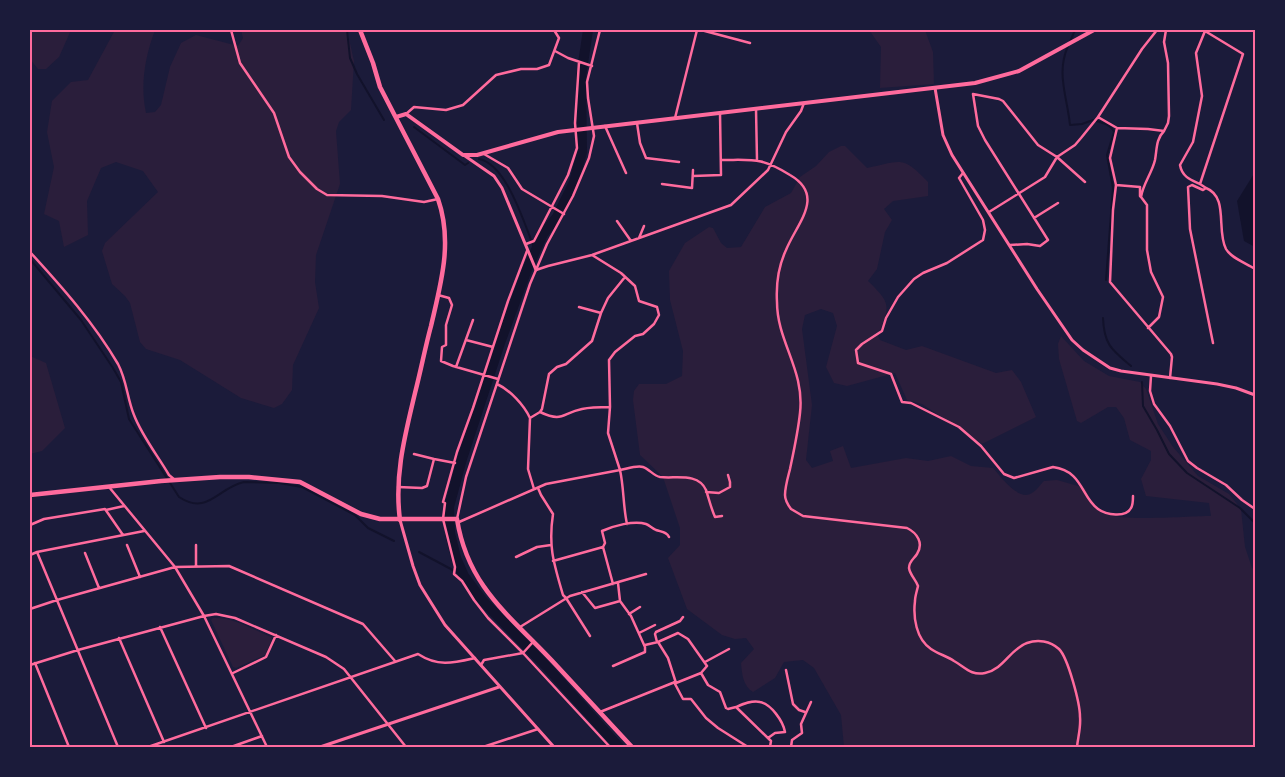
<svg xmlns="http://www.w3.org/2000/svg" width="1285" height="777" viewBox="0 0 1285 777" font-family="'Asap Condensed',sans-serif">
<style>
.green{fill:#2a1e3b}
.water{fill:#12122b}
.lines{fill:none;stroke-linecap:round;stroke-linejoin:round}
.stream{stroke:#12122b;stroke-width:2}
.river{stroke:#12122b;stroke-width:10}
.minor{stroke:#ff6b9d;stroke-width:2.5}
.tertiary{stroke:#ff6b9d;stroke-width:3}
.secondary{stroke:#ff6b9d;stroke-width:4}
.primary{stroke:#ff6b9d;stroke-width:4.5}
.neatline{fill:none;stroke:#ff6b9d;stroke-width:2}
</style>
<rect width="100%" height="100%" fill="#1b1b3a"/>
<path class="green" d="M30,30H71L59,57L46,69H38L30,59Z
M115,30H155C145,57 140,85 146,113L155,112L161,105L170,67L181,43L196,35L238,46L243,38L241,30H347L354,61L351,110L339,122L336,131L340,184L316,255L315,282L319,308L293,365L292,390L282,404L274,408L241,398L180,360L146,349L140,342L130,303L125,296L112,284L102,251L105,243L158,192L143,171L116,162L101,168L87,201L88,235L64,247L59,221L44,214L54,167L47,132L52,101L71,82L88,80Z
M869,30H925L933,52L934,84L880,88L881,47Z
M841,146H845L867,168C902,161 902,155 928,182V196L893,201L884,209L892,220L885,232L877,269L868,281C893,305 889,306 878,336L880,340L906,350L922,346L996,373L1012,370L1021,382L1036,417L982,444L922,404L907,400L895,373L847,386L834,383L826,367L837,326L833,313L821,309L805,315L802,329L812,405L806,460L812,468L833,461L830,451L843,446L851,468L906,458L928,461L951,456L971,466L993,468C1001,477 1019,502 1032,493C1036,491 1040,485 1044,481L1057,480L1085,488C1089,497 1092,508 1102,513C1121,522 1188,516 1211,516L1209,503L1146,496L1141,479L1151,460V451L1130,440L1124,418L1116,407H1108L1081,423L1077,421L1059,359L1058,344L1061,336L1084,361L1109,376L1140,382L1146,389L1158,424L1173,447L1198,476L1229,494L1241,509L1245,547L1252,568L1255,570V747H844L841,715L814,668L803,660L784,662L775,678L753,692C743,686 742,674 741,663L754,649L746,638L735,639L722,635L687,609L668,558L680,545V528L663,477L640,455L633,400L634,391L639,384H666L682,376L683,351L670,300L669,271L685,243L709,227L713,228L721,243L727,248L741,247L765,207L791,193L800,177L816,166L829,152Z
M30,356L46,363L65,428L42,451L30,454Z
M213,618C233,617 252,629 271,637L272,639L265,655L236,668L233,667L211,620Z"/>
<path class="water" d="M1255,172V247L1244,241L1237,201Z"/>
<g class="lines">
<path class="stream" d="M347,30L350,58L357,74L384,120
M1070,42L1075,30
M1068,46C1056,73 1067,96 1070,125L1082,124L1093,120C1100,122 1111,124 1114,132L1107,155L1113,188L1106,280
M414,127L465,165L468,163
M479,159C507,164 525,226 535,250
M30,259L81,320L113,368L121,382L129,419L179,497C208,516 217,488 244,482L279,483L302,487L355,515L368,528L394,541
M1103,318C1104,345 1112,350 1131,366
M1142,382L1143,406L1157,430L1169,454L1187,473L1240,508L1255,523
M419,552L464,576"/>
<path class="river" d="M588,30L581,77L582,152L574,182L557,217L543,234L526,272L500,343L462,459L449,507L450,533L456,558L464,576L482,600L546,666L619,747"/>
<path class="minor" d="M231,30L240,63L274,113L289,157L300,172L317,189L327,195L382,196L424,202L438,199
M701,30L750,43
M555,51L568,58L592,66
M756,109L757,160
M406,114L414,107L446,110L463,105L496,75L521,69H537L549,65L559,38L554,30
M1098,117L1117,128L1110,158L1116,185L1113,210L1110,282L1171,354L1172,357L1170,378
M675,118L697,30
M637,123L640,143L646,158L679,162
M605,126L626,173
M1117,128L1148,129L1164,131C1156,139 1157,149 1155,160C1152,173 1143,184 1141,197L1147,205V250L1151,272L1163,297L1159,317L1148,328
M1164,131L1168,123L1169,116L1168,63L1164,42L1166,30
M484,154L508,168L522,189L564,214
M721,160C754,160 761,157 790,175C826,196 797,223 786,250C779,265 776,285 777,302C777,342 805,370 800,413C798,432 794,450 790,469C788,477 785,487 785,495C785,500 788,505 791,509L803,516L907,528C917,533 924,543 917,554C914,559 909,561 909,568C910,575 916,580 918,586C917,591 915,596 915,601C913,617 916,639 931,649C938,654 947,656 954,661C965,667 971,676 985,673C1004,669 1010,649 1027,643C1038,639 1050,641 1059,649C1068,658 1080,703 1080,717C1081,727 1078,737 1077,747
M963,173L959,178L983,220L985,230L983,240L947,263L923,273L914,279L898,297L886,318L882,331L862,344L856,350L858,363L891,374L902,402L911,403L959,427L981,446L1004,474L1014,478L1053,467C1083,471 1081,497 1098,509C1106,515 1126,518 1131,508C1133,505 1133,499 1133,496
M693,176L721,175L720,113
M662,184L692,188L693,170
M1200,184C1191,180 1182,177 1180,165L1193,142L1202,96L1196,53L1205,31L1243,54L1200,184L1206,188
M1116,185L1140,187V196L1141,197
M989,212L1045,177L1057,157L1075,145L1081,138L1098,117L1142,49L1157,30
M1034,218L1058,203
M617,221L631,241
M639,238L644,226
M526,244L534,241L568,175L577,148L575,123L579,62
M1010,245L1027,244L1040,246L1048,240L985,140L978,126L973,94L999,99L1003,101L1038,145L1057,157L1085,182
M527,251L508,301L473,408L457,452L443,502L445,503L443,519L455,567L454,574L462,581L474,600L488,618L523,653L610,747
M30,252C62,287 94,323 118,364C127,381 127,398 134,415C142,436 158,456 169,475L175,480
M536,270L548,266L592,255L731,205L768,170L786,132L801,111L804,103
M438,295L449,298L452,305L446,325V345L442,347L441,361L453,366L498,379
M579,307L601,313
M466,340L493,347
M1213,343L1190,229L1188,187L1192,185L1203,190L1206,188C1229,197 1216,230 1226,249C1231,258 1246,263 1255,269
M456,367L473,320
M1151,376L1150,391L1154,404L1170,426L1188,461L1197,468L1226,485L1242,500L1255,509
M497,384C510,390 524,405 530,418L528,469L534,489
M540,412C563,423 562,413 582,409C591,407 600,407 610,407
M530,418L540,412L542,409L549,374L557,367L566,364L592,341L601,313L608,298L625,277
M414,454L434,459
M109,487L175,567L204,616L267,747
M398,487L422,488L427,486L434,459L455,463
M538,488L541,495L553,514C548,547 554,564 563,595L566,598L590,636
M706,492L719,493L730,487V482L728,475
M106,510L124,506
M457,519L466,477L530,284L547,244L573,196L589,158L594,136L588,98L587,82L600,30
M459,522L546,484L620,470L608,433L610,407L609,360L615,352L635,336L643,334L654,324L659,315L657,307L639,301L635,286L621,273L592,255
M627,524C623,506 624,488 620,470C626,469 637,465 643,467C649,469 654,476 660,477C675,479 698,472 706,490C709,499 711,508 715,517L722,516
M30,525L44,519L105,509L123,535
M127,545L140,577
M196,545V566
M37,552L118,747
M85,553L99,588
M30,555L37,552L144,531
M516,557L537,547L551,545
M553,561L603,547
M613,584L603,547L605,543L602,531C613,526 634,520 646,524C649,525 652,528 656,530C662,532 667,532 669,537
M582,592L595,608L620,601
M30,609L57,600L175,567L229,566L363,624L395,661
M629,614L640,607
M160,627L206,728
M520,627L570,596L646,574
M639,633L655,625
M119,638L164,742
M657,642L655,634L656,632L680,621L683,617
M658,642L678,633L688,639L707,666L701,673
M645,645L658,642L668,658L676,683L701,673L708,685L720,692L726,708L728,709L736,707L771,741L770,747
M705,662L729,649
M35,663L69,747
M30,665L78,650L204,616L216,614L235,618L326,657L344,669L406,747
M481,665L484,660L523,653L533,642
M613,666L645,652V647L631,616L620,601L618,583
M786,670L793,704L799,710L805,712
M233,673L266,657L276,635
M674,682L683,699H691L706,718L718,728L748,747
M736,707C743,704 752,700 760,702C771,704 783,721 785,732L775,733L768,738
M600,712L675,682
M148,747L418,654C438,667 453,663 475,658
M231,747L262,736
M483,747L538,729
M782,747H793
M791,747L792,740L802,733L801,724L811,702"/>
<path class="tertiary" d="M935,88L943,135L952,155L1037,289L1072,340L1083,350L1110,368L1121,371L1217,384L1236,388L1255,395
M465,156L494,176L502,188L536,270
M400,520L413,566L420,585L445,625L554,747
M320,747L499,687"/>
<path class="secondary" d="M396,117L406,114L463,155H477L558,132L575,130L975,83L1019,71L1094,30"/>
<path class="primary" d="M360,30L373,63L380,87L438,199C453,242 441,283 431,326C425,348 421,370 415,393C405,435 394,476 400,520
M30,495L161,481L220,477H249L300,482L361,514L380,519H457C468,589 513,618 557,666C582,693 607,720 632,747"/>
</g>
<rect width="1285" height="777" fill="none" stroke="#1b1b3a" stroke-width="62"/>
<rect x="31" y="31" width="1223" height="715" class="neatline"/>
</svg>
